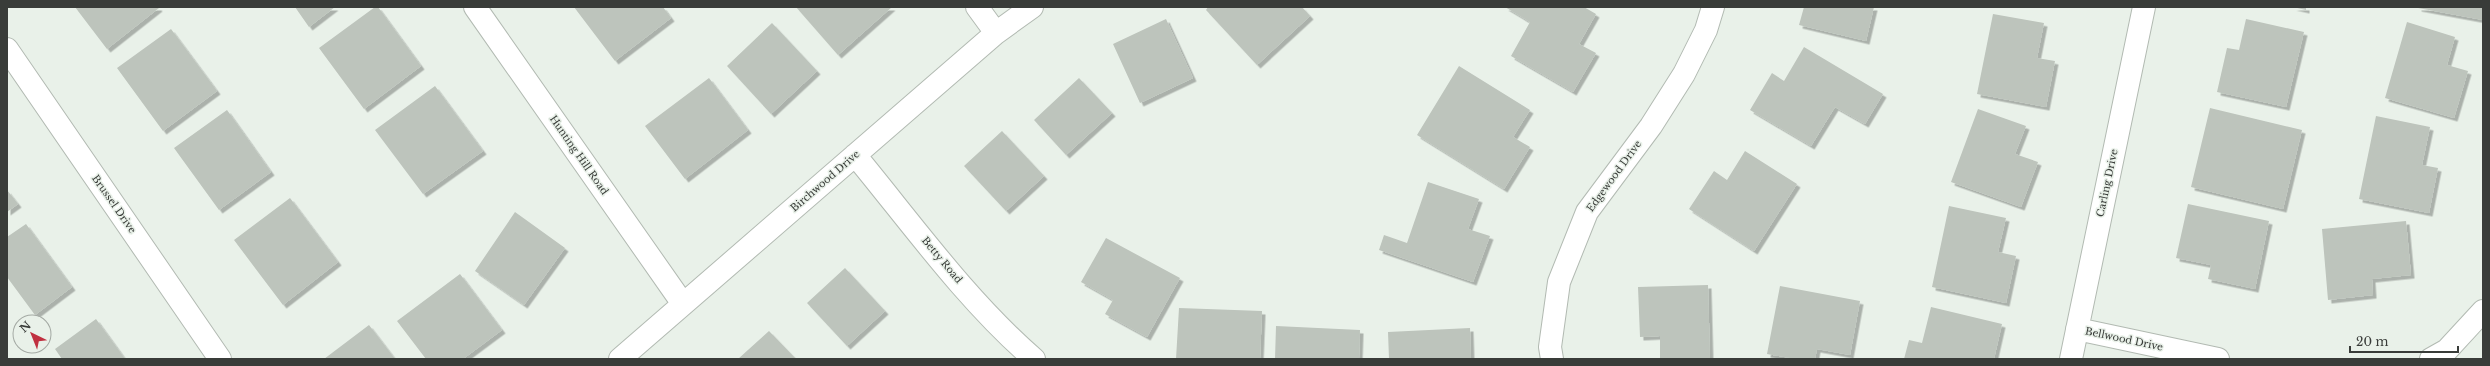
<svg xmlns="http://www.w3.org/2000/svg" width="2490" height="366" viewBox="0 0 2490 366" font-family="'Libre Baskerville',serif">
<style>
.building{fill:#bdc4bc;filter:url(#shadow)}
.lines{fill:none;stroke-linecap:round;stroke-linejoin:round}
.street-casing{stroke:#b2bab2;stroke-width:24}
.street{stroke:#fff;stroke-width:22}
.labels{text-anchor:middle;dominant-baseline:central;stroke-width:3;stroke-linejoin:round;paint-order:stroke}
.street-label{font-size:10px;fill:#393c39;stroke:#e9f1e9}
</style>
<defs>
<filter id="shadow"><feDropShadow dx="3.5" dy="3.5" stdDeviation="0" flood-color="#0004"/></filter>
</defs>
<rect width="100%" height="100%" fill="#e9f1e9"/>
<path class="building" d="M75,7H158L159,8L107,49Z
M295,7H335L309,27Z
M375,7H378L421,66L364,109L319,48Z
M574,7H663L671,18L615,61Z
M796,7H892L838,55Z
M1208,7H1302L1310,16L1257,65L1206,10Z
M1505,7H1584L1596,14L1579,44L1596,53L1573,92L1511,56L1530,22Z
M1804,7H1874L1866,41L1799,25Z
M2293,7H2306V10Z
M2418,7H2483V20L2418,8Z
M1993,14L2044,23L2037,58L2055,61L2046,107L1977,94Z
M1166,19L1193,78L1140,103L1113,44Z
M2246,19L2304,32L2286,107L2217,92L2227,48L2239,50Z
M2407,22L2455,37L2447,65L2468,71L2454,118L2385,98Z
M772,23L817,71L771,114L727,66Z
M171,29L217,91L163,131L117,68Z
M1804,47L1883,94L1865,124L1835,107L1811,146L1750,110L1772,73L1784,81Z
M1459,66L1530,110L1513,137L1530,147L1504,189L1417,135Z
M709,78L748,130L685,179L645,126Z
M1079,78L1112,113L1066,155L1034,120Z
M435,86L483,151L423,194L375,130Z
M2210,108L2302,130L2283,209L2191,187Z
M1978,109L2026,126L2015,154L2038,162L2021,207L1951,182Z
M227,110L271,172L219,210L174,148Z
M2376,116L2430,127L2422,165L2438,168L2429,213L2359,199Z
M1002,131L1044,176L1006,211L964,166Z
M1745,151L1797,184L1754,251L1689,209L1714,171L1727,180Z
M1428,182L1479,199L1468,229L1490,236L1473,282L1379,250L1384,235L1407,243Z
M7,190L18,204L7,212Z
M290,198L338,262L283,305L234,240Z
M2188,204L2269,221L2255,289L2208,279L2211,265L2176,258Z
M1949,206L2006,218L1998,252L2016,256L2006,303L1932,287Z
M515,212L565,248L524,305L475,271Z
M2406,221L2411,275L2372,279L2373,295L2328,300L2322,229Z
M26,224L72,287L35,315L7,277V237Z
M1106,238L1180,278L1147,337L1105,314L1113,300L1081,282Z
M845,268L885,311L847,346L807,303Z
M460,274L502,330L463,359H426L397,321Z
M1708,285L1710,359H1660V336L1640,337L1638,287Z
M1780,286L1860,301L1850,355L1817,349L1815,359H1796L1767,354Z
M1931,307L2002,324L1994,359H1904L1909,340L1922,343Z
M1179,308L1262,311L1260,359H1176Z
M96,319L125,359H62L55,349Z
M369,325L395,359H324Z
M1276,326L1360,330L1359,359H1275Z
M1470,328L1471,359H1389L1388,332Z
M769,331L796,359H738Z"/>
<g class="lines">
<g class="street-casing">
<path id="street" d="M475,7L683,304
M977,7L996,33
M7,49L220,359
M855,155C912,224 966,300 1034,359
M2077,329L2218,359
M620,359L996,33L1032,7
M1552,359L1550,347L1559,282L1587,212L1651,126L1684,74L1706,30L1713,7
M2071,359L2144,7
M2431,359L2447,350L2483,311"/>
</g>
<use href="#street" class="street"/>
</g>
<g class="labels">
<g class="street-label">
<text transform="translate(579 155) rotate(55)">Hunting Hill Road</text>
<text transform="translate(1614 176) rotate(-54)">Edgewood Drive</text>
<text transform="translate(825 181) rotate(-41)">Birchwood Drive</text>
<text transform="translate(2107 183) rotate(-78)">Carling Drive</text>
<text transform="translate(114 204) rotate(55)">Brussel Drive</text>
<text transform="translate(942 260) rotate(50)">Betty Road</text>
<text transform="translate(2124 339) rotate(12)">Bellwood Drive</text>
</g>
</g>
<rect width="2490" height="366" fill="none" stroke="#393c39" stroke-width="16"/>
<g transform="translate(32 334) rotate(317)"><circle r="19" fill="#e9f1e9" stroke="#a3a9a3"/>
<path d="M0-3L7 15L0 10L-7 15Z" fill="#c03040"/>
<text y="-6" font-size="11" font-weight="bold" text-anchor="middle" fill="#393c39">N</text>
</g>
<path d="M2350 346v6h108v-6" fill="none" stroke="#393c39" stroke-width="2"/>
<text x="2356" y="346" font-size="12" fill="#393c39" stroke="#e9f1e9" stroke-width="3" paint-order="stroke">20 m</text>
</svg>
